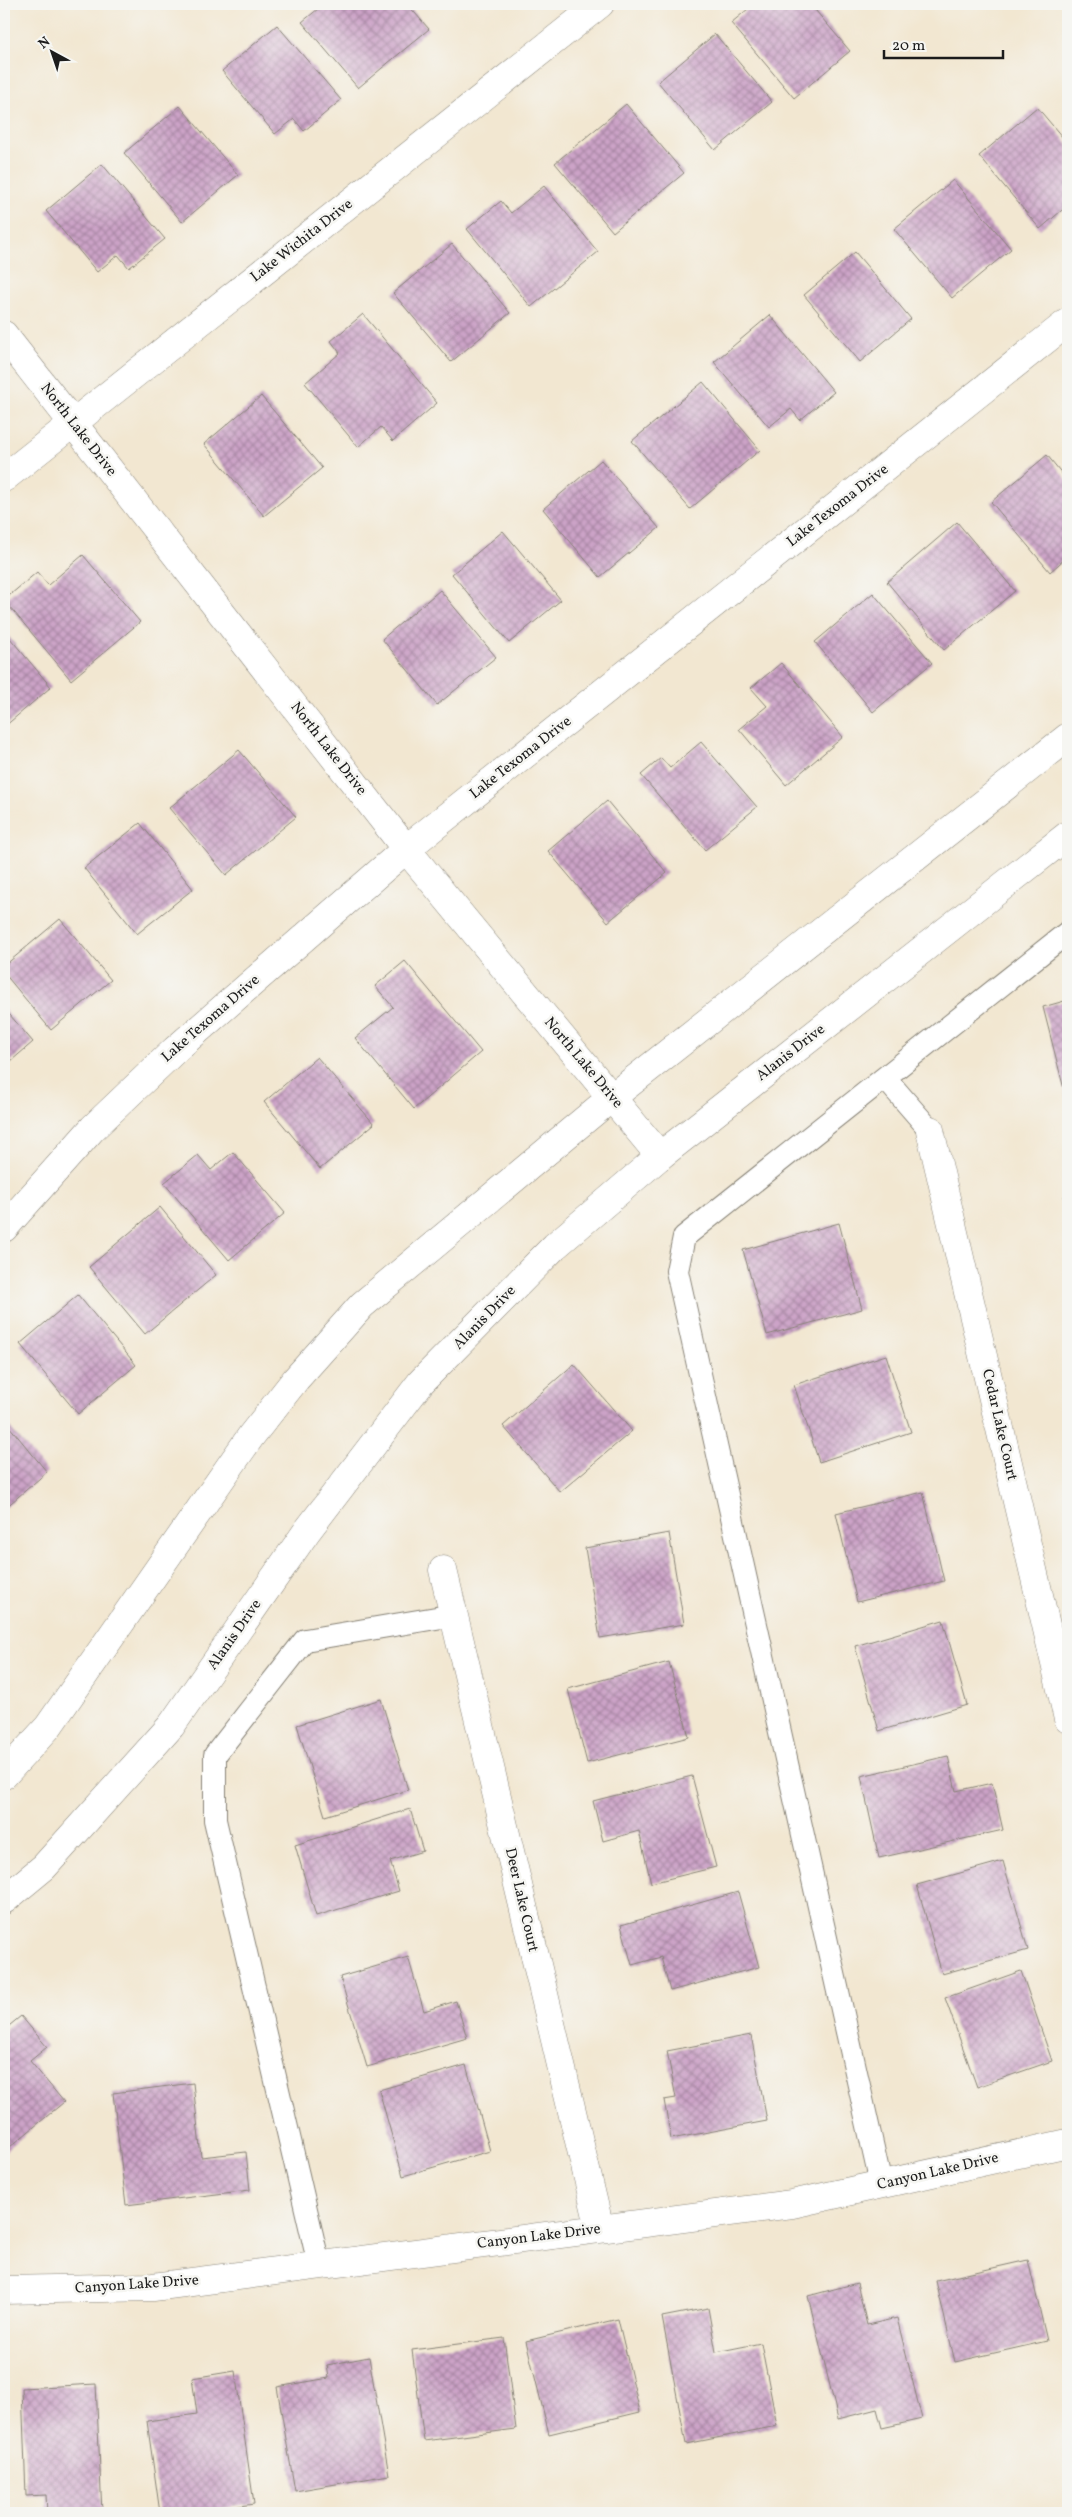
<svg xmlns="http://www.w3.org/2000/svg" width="1072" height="2517" viewBox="0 0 1072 2517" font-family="Vollkorn,serif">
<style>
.building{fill:url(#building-cross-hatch)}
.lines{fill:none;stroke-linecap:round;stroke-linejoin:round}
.service-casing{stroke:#878276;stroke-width:24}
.minor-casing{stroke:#878276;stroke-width:29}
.secondary-casing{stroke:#878276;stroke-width:29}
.service{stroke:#fff;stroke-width:22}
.minor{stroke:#fff;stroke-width:28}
.secondary{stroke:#fff;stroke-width:28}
.labels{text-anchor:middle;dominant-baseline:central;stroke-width:5;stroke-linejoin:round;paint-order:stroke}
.street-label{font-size:15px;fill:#1c1c1c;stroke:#f6f6f2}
</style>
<defs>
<pattern id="building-cross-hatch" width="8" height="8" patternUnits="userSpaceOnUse" patternTransform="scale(1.25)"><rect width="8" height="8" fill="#cca3c7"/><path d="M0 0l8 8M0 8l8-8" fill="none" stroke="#a584a1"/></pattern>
</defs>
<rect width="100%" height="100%" fill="#f6f6f2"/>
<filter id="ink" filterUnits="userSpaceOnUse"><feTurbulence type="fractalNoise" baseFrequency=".02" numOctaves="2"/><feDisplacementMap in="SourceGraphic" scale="10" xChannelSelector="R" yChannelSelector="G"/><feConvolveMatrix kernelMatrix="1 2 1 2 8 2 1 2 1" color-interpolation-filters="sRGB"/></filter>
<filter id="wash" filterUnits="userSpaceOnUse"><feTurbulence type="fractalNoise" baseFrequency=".0096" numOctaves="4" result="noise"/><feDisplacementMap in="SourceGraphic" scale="20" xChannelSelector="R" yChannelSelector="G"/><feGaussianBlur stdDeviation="1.12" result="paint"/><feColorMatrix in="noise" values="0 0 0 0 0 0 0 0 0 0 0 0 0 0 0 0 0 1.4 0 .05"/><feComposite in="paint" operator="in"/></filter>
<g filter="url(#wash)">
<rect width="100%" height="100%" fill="#f2e7d1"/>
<g id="blocks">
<path class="building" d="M324,4H407L429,29L358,88L302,22Z
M754,4L777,6L810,4L850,51L794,98L731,23Z
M277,25L341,100L304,131L294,119L275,134L222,71Z
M715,34L772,102L715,150L658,82Z
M626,104L684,173L613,232L555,163Z
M180,106L238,175L182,222L124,153Z
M1037,107L1068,144V205L1040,229L979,156Z
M102,164L165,239L129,268L118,255L97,272L46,211Z
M953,180L1011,249L952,298L894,229Z
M544,186L598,252L531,307L467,229L501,201L511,213Z
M452,244L510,313L451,362L393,293Z
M855,252L911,319L860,362L804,295Z
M363,314L437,403L393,441L381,427L358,447L305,383L340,353L331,341Z
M770,315L834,392L800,420L791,409L769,427L714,362Z
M703,382L760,450L690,509L632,441Z
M261,396L322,468L264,516L204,444Z
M1047,455L1068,481V556L1050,572L991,502Z
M601,460L659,528L600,577L543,509Z
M957,522L1015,591L944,650L887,582Z
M503,531L561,600L509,643L452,574Z
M83,555L140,622L71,680L4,600L37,572L48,585Z
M440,590L496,657L437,705L382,639Z
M873,593L932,663L873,712L815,642Z
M4,631L51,687L4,727Z
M781,663L843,737L786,785L739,729L767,706L751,688Z
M701,742L757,807L705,850L641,775L661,758L670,768Z
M239,750L296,817L226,875L169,808Z
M607,801L667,873L608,922L548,851Z
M140,823L193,889L137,934L84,868Z
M60,919L111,980L51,1030L4,973V966Z
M405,961L481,1052L414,1109L355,1038L393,1007L375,986Z
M1068,1000V1096L1066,1097L1043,1007Z
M4,1008L33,1042L4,1067Z
M317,1057L374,1124L320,1169L264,1102Z
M233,1152L285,1213L229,1260L164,1183L198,1155L211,1170Z
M1068,1194V1210L1064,1196Z
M160,1207L216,1275L145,1334L89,1267Z
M839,1223L862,1309L767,1335L743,1250Z
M78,1295L136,1365L78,1414L20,1344Z
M886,1355L911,1432L819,1462L794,1385Z
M574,1364L632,1431L560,1492L503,1426Z
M4,1420L47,1472L4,1509Z
M923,1492L944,1581L857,1602L836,1513Z
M669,1533L684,1624L600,1638L585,1548Z
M943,1620L967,1705L879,1731L855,1646Z
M669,1662L689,1737L587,1763L568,1689Z
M381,1699L408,1790L325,1816L297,1725Z
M948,1756L956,1791L992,1783L1003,1830L879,1858L861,1776Z
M692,1776L716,1867L651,1883L639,1831L603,1841L593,1801Z
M410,1809L423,1851L390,1861L399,1891L316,1916L295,1845Z
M1003,1861L1028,1950L942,1974L917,1885Z
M738,1892L759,1967L670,1991L661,1957L632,1965L621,1925Z
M408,1957L424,2011L456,2001L467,2038L367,2067L340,1977Z
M1021,1971L1052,2061L977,2087L945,1998Z
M21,2016L47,2047L30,2061L64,2102L4,2152V2030Z
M751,2035L767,2121L671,2139L664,2100L676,2098L667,2051Z
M466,2065L490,2151L403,2176L379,2090Z
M193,2083L201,2157L246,2152L250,2190L126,2205L113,2093Z
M1028,2260L1047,2341L955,2362L936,2281Z
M857,2283L867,2325L897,2318L922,2419L882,2428L877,2409L838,2419L808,2296Z
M708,2308L716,2352L761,2343L777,2426L686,2444L662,2317Z
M618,2319L640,2412L549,2434L526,2341Z
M504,2338L516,2429L424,2441L412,2350Z
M369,2357L389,2475L295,2491L277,2387L329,2378L327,2365Z
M235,2371L254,2504L189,2513H160L147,2421L197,2414L192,2378Z
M96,2384L102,2513H47L46,2495L26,2496L22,2388Z"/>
</g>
</g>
<g filter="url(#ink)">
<use href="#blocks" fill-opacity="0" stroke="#878276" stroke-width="1"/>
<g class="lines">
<g class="service-casing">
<path id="service" d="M885,1078L930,1130
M881,2184L677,1271L684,1237L1068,932
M319,2265L215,1820V1755L305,1640L454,1615"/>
</g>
<g class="minor-casing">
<path id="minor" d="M4,335L406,849L660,1156
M4,478L600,4
M930,1130L1068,1719
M4,1228L93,1128L175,1050L406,849L1068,322
M443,1570L600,2229
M4,2290L153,2287L792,2204L1068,2143"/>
</g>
<g class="secondary-casing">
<path id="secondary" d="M4,1775L48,1727L251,1436L296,1379L362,1305L611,1098L1068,737
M4,1900L44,1867L171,1726L307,1531L421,1382L555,1246L660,1156L1068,835"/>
</g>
<use href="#service" class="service"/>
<use href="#minor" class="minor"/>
<use href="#secondary" class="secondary"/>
</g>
</g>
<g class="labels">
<g class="street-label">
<text transform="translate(302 241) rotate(-38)">Lake Wichita Drive</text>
<text transform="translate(78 430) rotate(52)">North Lake Drive</text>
<text transform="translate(838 506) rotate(-38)">Lake Texoma Drive</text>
<text transform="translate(328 749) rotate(52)">North Lake Drive</text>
<text transform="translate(521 758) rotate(-38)">Lake Texoma Drive</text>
<text transform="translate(211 1019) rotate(-41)">Lake Texoma Drive</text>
<text transform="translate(791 1053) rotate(-38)">Alanis Drive</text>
<text transform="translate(583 1063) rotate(50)">North Lake Drive</text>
<text transform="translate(485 1318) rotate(-46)">Alanis Drive</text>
<text transform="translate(999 1425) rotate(77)">Cedar Lake Court</text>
<text transform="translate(235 1635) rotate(-55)">Alanis Drive</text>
<text transform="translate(521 1900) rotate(77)">Deer Lake Court</text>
<text transform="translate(938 2172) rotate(-13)">Canyon Lake Drive</text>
<text transform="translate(539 2237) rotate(-7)">Canyon Lake Drive</text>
<text transform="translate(137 2285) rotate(-4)">Canyon Lake Drive</text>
</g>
</g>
<rect width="1072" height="2517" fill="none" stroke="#f6f6f2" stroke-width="20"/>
<g transform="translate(52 52) rotate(320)" stroke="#f6f6f2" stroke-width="4" paint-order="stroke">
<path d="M0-4L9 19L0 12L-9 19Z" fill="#1c1c1c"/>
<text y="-8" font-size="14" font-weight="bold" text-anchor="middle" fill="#1c1c1c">N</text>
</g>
<path d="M884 50v8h119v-8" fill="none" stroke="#1c1c1c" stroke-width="2.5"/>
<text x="892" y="50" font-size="15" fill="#1c1c1c" stroke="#f6f6f2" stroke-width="4" paint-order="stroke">20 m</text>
</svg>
